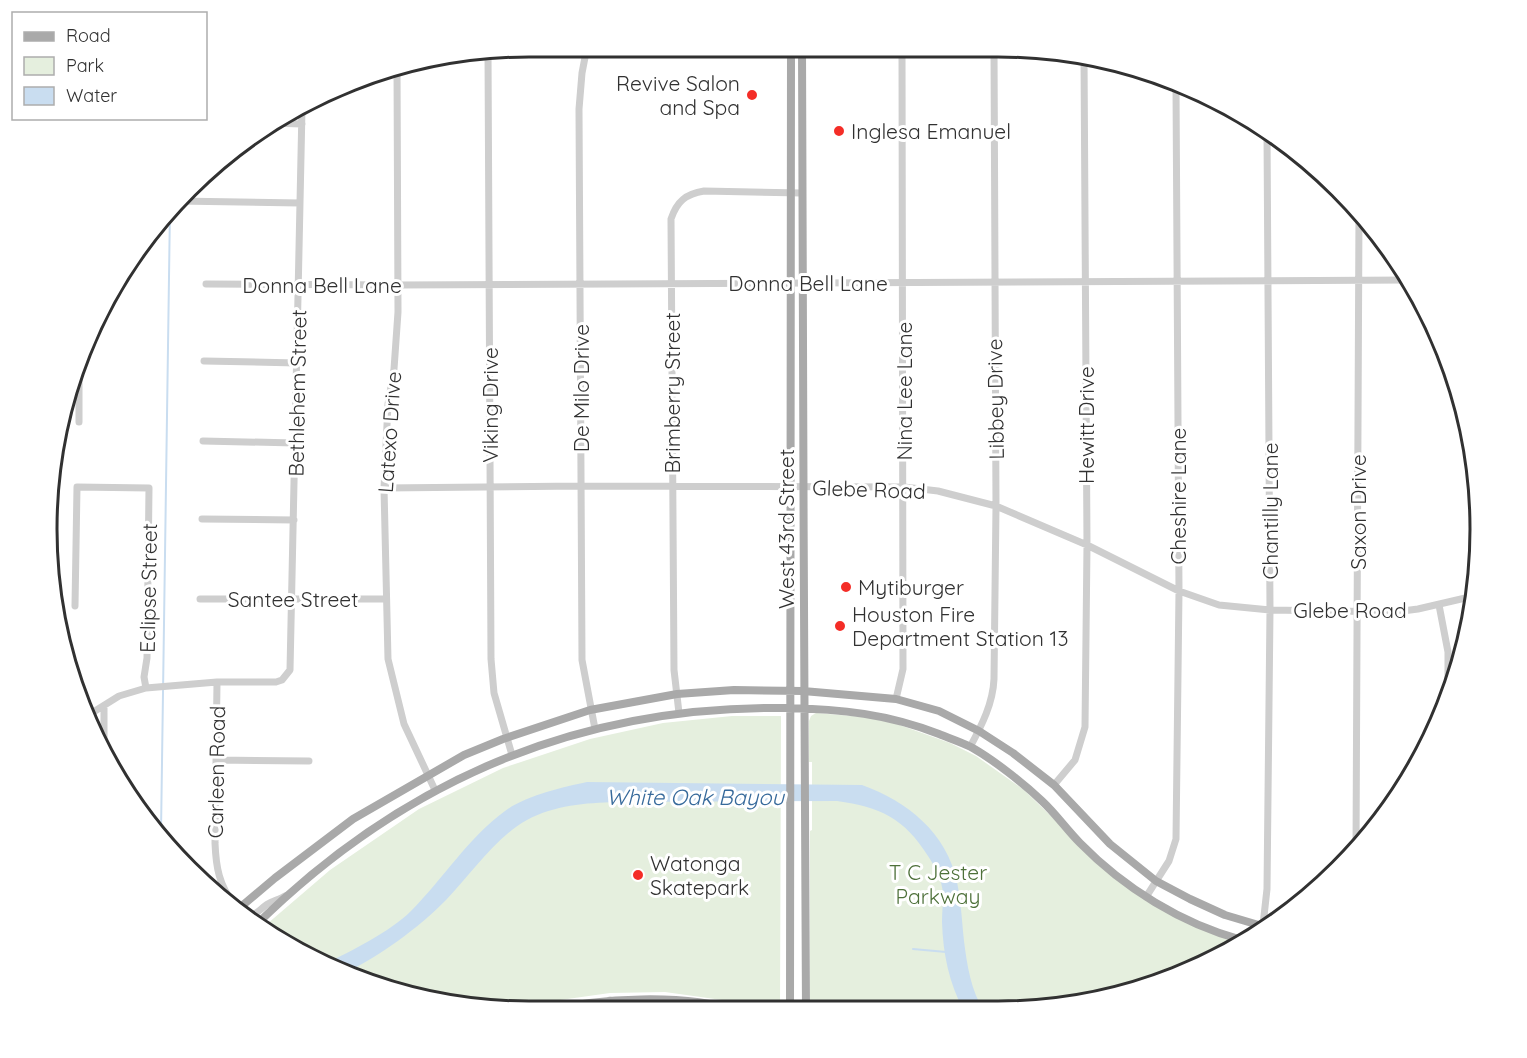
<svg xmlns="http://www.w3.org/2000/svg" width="1527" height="1058" viewBox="0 0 1527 1058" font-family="Quicksand,sans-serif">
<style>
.green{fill:#e5efde}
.water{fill:#c9ddf0}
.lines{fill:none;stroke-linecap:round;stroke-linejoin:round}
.stream{stroke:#c9ddf0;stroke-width:2}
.minor{stroke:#cecece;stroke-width:7}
.major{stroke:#a9a9a9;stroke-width:8}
.poi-dot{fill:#f42d27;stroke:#fff;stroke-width:2}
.labels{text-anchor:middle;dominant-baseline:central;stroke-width:6;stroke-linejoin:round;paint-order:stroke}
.poi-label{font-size:21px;fill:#313131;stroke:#fff;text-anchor:start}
.street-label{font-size:21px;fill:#313131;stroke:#fff}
.park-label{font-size:21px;fill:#4e713a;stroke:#fff}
.water-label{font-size:22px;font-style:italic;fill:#376a9b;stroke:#fff}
.rim{fill:none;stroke:#313131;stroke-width:3}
</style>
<rect width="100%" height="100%" fill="#fff"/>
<path class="green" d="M816,713L864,717L894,723L950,743L976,756L1024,790L1119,882L1239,942L1212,962L1092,1002L998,1011H810V831L812,830V762H809V721L811,716Z
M732,716H781L780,1011H758L722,1000L665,992L610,993L553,1001L519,1011L435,1002L344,975L260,930L330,870L419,809L503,768L590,739L663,723Z"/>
<path class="water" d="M587,782L862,785C907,801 947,833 957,882C961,901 962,922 964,941C967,965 971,991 984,1011H964C949,983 943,954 942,922C942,913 943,904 943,894C942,880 936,868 928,856C904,818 880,807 837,801L616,802C585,803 555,805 527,820C496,837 471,874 446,900C420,927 377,958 343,974L325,964C351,951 390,932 411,911C443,879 468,838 505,811C525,796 563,787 587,782Z"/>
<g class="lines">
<path class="stream" d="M161,832L170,208
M913,949L946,952"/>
<path class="minor" d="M587,47L582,73L579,109L582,660L595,729
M488,52L491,659L494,693L512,755
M397,66L398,312L394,369L388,404L384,488L388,659L404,724L435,790
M270,123L302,124
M177,201L300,203
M206,284L398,285L1409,280
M204,361L297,363
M1458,391L1475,472
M79,422V366L82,350
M203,441L295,443
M384,488L581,486L904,487L938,491L996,506L1087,545L1179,591L1219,605L1270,610L1395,612L1418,609L1474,596
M202,519L294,520
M200,599H385
M1439,605L1448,652V700
M75,606L77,487L149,488L147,658L144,677L146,688
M217,682L215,843C216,868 219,884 234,905C237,909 242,916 248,916C256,916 262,907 268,904C273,901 280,899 285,896
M896,699L903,669L902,47
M679,713L674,670L671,219C677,201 686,194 704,191L802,193
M87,716L119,696L146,688L217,682H276L282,680L290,670L302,109
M970,747C982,725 993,703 994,679L996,506L994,47
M104,754V706
M216,760L309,761
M1054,785L1075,760L1085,727L1087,545L1084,55
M1356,849L1359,212
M1146,897L1169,861L1176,839L1179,591L1176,87
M1263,925L1267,889L1270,610L1267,133
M610,1011V1000"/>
<path class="major" d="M802,47C801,368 806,690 806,1011
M237,910L275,878L353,819L464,755L503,739L590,710L677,694L734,690L803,691L896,699L939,711L979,731L1013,753L1054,785L1110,844L1156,881L1190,899L1225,915L1262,926
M255,926C402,781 578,705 786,708C841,709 888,714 939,734C949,738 961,742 971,747C994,760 1023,783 1042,801C1056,814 1067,830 1080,843C1124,888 1182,924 1242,940
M544,1011C598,998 685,993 738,1011
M790,1011L791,47"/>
</g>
<g class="poi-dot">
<circle cx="752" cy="95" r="6"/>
<circle cx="839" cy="131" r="6"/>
<circle cx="846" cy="587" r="6"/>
<circle cx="840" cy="626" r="6"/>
<circle cx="638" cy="875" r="6"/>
</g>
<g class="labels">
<g class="poi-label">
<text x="740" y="83" text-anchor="end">Revive Salon<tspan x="740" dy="24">and Spa</tspan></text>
<text x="851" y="131">Inglesa Emanuel</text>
<text x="858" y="587">Mytiburger</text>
<text x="852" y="614">Houston Fire<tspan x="852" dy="24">Department Station 13</tspan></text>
<text x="650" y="863">Watonga<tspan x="650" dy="24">Skatepark</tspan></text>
</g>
<g class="street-label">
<text x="808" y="283">Donna Bell Lane</text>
<text x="322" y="285">Donna Bell Lane</text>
<text transform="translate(581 388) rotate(-90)">De Milo Drive</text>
<text transform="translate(904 391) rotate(-90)">Nina Lee Lane</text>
<text transform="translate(297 393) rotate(-89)">Bethlehem Street</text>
<text transform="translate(672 393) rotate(-90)">Brimberry Street</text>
<text transform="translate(995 399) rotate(-91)">Libbey Drive</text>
<text transform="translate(490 405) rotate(-90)">Viking Drive</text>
<text transform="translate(1086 425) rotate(-90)">Hewitt Drive</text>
<text transform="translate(389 432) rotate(-86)">Latexo Drive</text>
<text transform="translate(869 489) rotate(2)">Glebe Road</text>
<text transform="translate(1178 496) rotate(-90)">Cheshire Lane</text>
<text transform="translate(1270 511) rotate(-90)">Chantilly Lane</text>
<text transform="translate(1358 512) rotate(-90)">Saxon Drive</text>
<text transform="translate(786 529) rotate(-90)">West 43rd Street</text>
<text transform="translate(148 588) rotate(-89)">Eclipse Street</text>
<text x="293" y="599">Santee Street</text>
<text x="1350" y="610">Glebe Road</text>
<text transform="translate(216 772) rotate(-89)">Carleen Road</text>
</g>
<g class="park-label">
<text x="938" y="872">T C Jester<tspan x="938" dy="24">Parkway</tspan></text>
</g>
<g class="water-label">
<text x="695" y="797">White Oak Bayou</text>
</g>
</g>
<path d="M0 0H1527V1058H0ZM529 57H998A472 472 0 0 1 1470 529V529A472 472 0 0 1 998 1001H529A472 472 0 0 1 57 529V529A472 472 0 0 1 529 57Z" fill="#fff" fill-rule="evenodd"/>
<path class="rim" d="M529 57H998A472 472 0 0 1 1470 529V529A472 472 0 0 1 998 1001H529A472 472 0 0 1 57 529V529A472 472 0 0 1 529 57Z"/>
<rect x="12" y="12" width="195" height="108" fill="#ffffff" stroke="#adadad" stroke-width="1.5"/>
<rect x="24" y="32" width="30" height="9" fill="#a9a9a9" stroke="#adadad" stroke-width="1.5"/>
<text x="66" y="42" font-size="18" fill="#313131">Road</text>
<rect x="24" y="57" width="30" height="18" fill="#e5efde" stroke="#adadad" stroke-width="1.5"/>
<text x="66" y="72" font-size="18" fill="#313131">Park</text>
<rect x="24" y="87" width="30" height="18" fill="#c9ddf0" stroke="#adadad" stroke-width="1.5"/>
<text x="66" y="102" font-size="18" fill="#313131">Water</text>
</svg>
